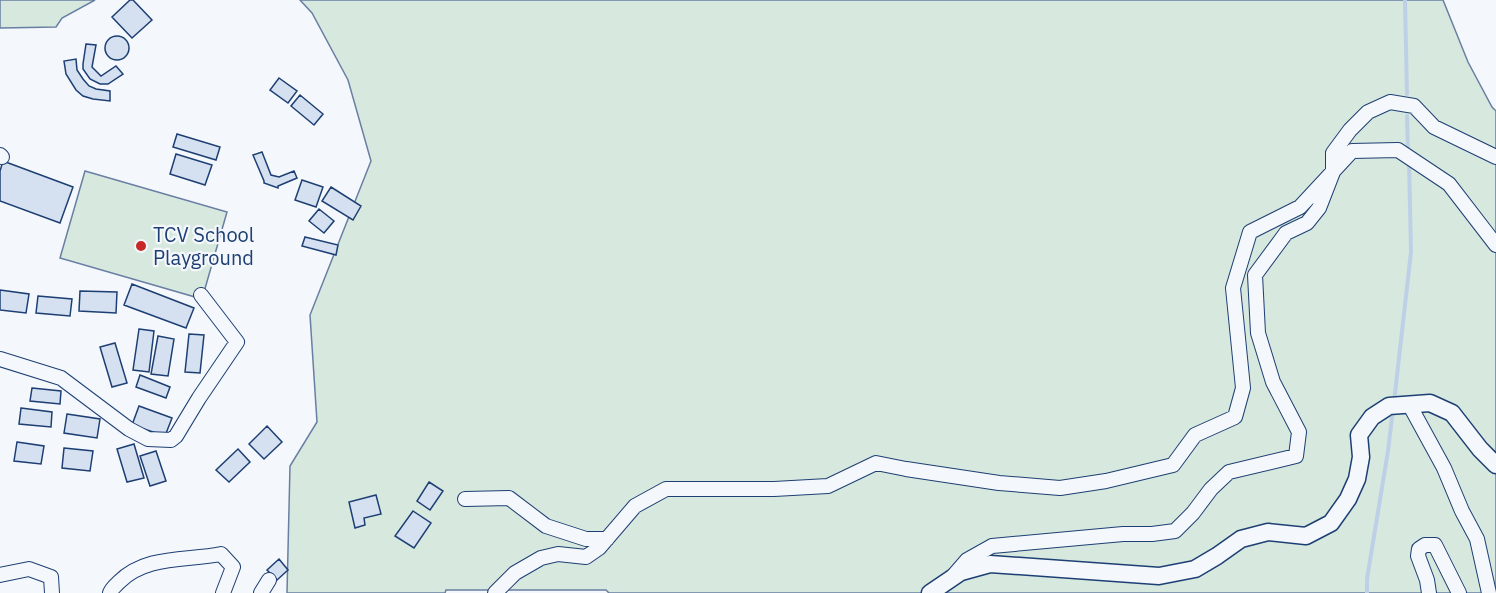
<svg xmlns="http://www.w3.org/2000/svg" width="1496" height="593" viewBox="0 0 1496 593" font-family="'IBM Plex Sans',sans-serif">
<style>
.green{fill:#d7e8df;stroke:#687fa3;stroke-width:1.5}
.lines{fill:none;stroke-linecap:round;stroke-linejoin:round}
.stream{stroke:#bed0e5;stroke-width:4}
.building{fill:#d5e0f0;stroke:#1d3f73;stroke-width:1.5}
.minor-casing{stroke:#1d3f73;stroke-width:16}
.major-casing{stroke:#1d3f73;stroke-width:19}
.minor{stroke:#f4f7fb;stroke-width:14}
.major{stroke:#f4f7fb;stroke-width:16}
.poi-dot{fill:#c62828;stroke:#f4f7fb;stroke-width:2}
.labels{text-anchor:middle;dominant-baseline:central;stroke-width:4.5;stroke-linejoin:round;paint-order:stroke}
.poi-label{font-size:20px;fill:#1d3f73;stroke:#f4f7fb;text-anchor:start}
</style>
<rect width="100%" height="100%" fill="#f4f7fb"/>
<path class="green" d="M0,0H95L62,18L56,27L0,28Z
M300,0H1443L1468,62L1492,107L1496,111V593H609L606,590H446L445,593H287L290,466L317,422L310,315L371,161L348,80L312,13Z
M85,171L227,212L202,299L60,258Z"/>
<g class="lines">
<path class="stream" d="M1405,0L1407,94
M1407,116L1408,154
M1394,402L1411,252L1409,161
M1367,593V579L1388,451L1393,409"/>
</g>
<path class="building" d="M130,0H133L152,20L132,38L112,17Z
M105 48a12 12 0 1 1 24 0a12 12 0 1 1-24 0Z
M86,44L96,45L92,67L101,76L116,66L123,74L108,84H100L90,79L83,69V64Z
M76,59L77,70L83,79L89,86L96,89L110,91V101L93,99L83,96L76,90L66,74L64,61Z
M279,78L297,91L288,103L270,90Z
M300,95L323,114L314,125L291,106Z
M177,134L220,147L216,160L173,147Z
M262,152L271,175L279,177L294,171L297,178L278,186V188L264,183V181L253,155Z
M176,154L212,165L205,185L170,174Z
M3,161L73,187L60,223L0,201V171Z
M302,180L323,187L316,207L295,200Z
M331,187L361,206L353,220L322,201Z
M319,209L334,221L324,233L309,221Z
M305,237L338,245L336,255L302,246Z
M132,284L194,308L186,328L124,305Z
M0,290L29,294L26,313L0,310Z
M80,291L117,292L116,313L79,311Z
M38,296L72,299L70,316L36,313Z
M139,329L154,331L149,372L133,370Z
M189,334L204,335L200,373L185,372Z
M158,336L174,339L168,376L151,374Z
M115,343L127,383L112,387L100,347Z
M140,375L170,387L166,398L136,387Z
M32,388L61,391L60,404L30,401Z
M139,406L172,418L165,436L132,425Z
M21,408L52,412L51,427L19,424Z
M67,414L100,419L97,438L64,433Z
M267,426L282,442L264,459L249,444Z
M17,442L44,446L41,464L14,461Z
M134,444L144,478L127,482L117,449Z
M64,448L93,451L90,471L62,468Z
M238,449L250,462L229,482L216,470Z
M156,451L166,481L150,486L140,456Z
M429,482L443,491L430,510L417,501Z
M376,495L381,514L364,518L365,525L355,528L349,502Z
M413,511L431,523L414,548L395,536Z
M279,559L288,570L277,580L267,570Z"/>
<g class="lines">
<g class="minor-casing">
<path id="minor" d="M0,155L2,157
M0,359L61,378L129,429L148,439L171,440L176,436L199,398L237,342L201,295
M1409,404L1444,468L1462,511L1477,539L1489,593
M465,499L509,498L546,526L586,539H607
M0,575L29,569L51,577L52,593
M954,575L967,560L992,546L1123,534H1152L1175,531L1193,513L1211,489L1229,472L1296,456L1299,432L1273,382L1258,333L1255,275L1286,233L1307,223L1319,208L1333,172V153L1350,130L1368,112L1390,102L1414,106L1434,127L1496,157
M110,593C112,588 115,586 119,582C146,555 186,561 221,554L233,567L223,593
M261,593L269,580
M495,593L515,573L541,558L558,554L586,557L599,548L635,506L666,489H774L828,486L876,463L906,469L999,483L1060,488L1106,481L1173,465L1195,435L1235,417L1243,388L1233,288L1250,232L1300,207L1352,151L1398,150L1449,184L1496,245
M1429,593L1427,580L1418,556L1419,549L1425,545H1435L1459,593"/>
</g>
<g class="major-casing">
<path id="major" d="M930,593L961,572L990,564L1159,576L1195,569L1217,556L1241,539L1268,532L1306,536L1331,523L1348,499L1357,479L1361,457L1359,435L1372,417L1389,406L1430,403L1452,413L1480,449L1496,465"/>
</g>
<use href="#minor" class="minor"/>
<use href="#major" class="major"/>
</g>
<circle class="poi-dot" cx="141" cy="246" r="6"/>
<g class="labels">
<g class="poi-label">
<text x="153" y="234">TCV School<tspan x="153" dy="23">Playground</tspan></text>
</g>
</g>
</svg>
